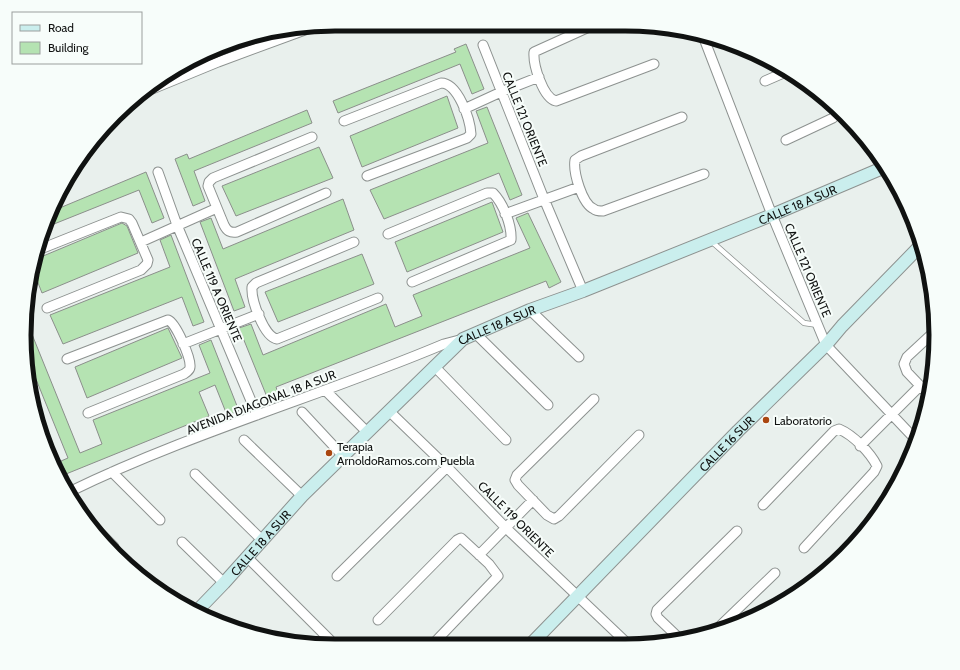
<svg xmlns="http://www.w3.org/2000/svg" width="960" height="670" viewBox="0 0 960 670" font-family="Cabin,sans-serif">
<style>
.building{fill:#b5e3b2;stroke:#8b8f8b}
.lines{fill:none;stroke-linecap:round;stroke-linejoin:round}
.lane-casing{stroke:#8d9290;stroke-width:6}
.street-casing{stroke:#8d9290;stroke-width:11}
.secondary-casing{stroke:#8d9290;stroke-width:14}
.lane{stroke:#fff;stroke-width:4.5}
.street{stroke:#fff;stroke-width:9}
.secondary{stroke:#caeeed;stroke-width:12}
.poi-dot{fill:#aa4610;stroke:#f7fdfa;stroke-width:1.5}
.labels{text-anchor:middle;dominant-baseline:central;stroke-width:4;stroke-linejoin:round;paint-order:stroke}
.street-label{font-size:12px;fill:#101211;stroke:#f7fdfa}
.poi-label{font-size:12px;fill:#101211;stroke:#f7fdfa;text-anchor:start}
.rim{fill:none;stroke:#101211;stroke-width:5}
</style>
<rect width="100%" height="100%" fill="#e9f0ed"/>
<path class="building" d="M466,44L484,89L472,94L460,64L338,113L333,101L456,52L454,49Z
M447,96L458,128L362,167L350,136Z
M487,107L522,195L510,200L499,173L384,219L370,190L488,143L476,111Z
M307,110L312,123L194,171L205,201L193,206L175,159L187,154L189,159Z
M319,147L333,178L236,216L222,186Z
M146,172L164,218L152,223L139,190L44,228L50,212Z
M343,199L354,230L235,279L245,307L234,311L200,222L211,218L223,249Z
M492,202L503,232L407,272L395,242Z
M528,213L561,282L549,288L546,281L276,387L278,393L267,397L239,328L251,324L263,355L386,304L395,327L422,316L413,295L530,248L516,218Z
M122,223L127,226L138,253L42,293L33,270L36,259Z
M171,235L204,322L193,326L182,297L63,344L50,315L170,267L160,240Z
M362,254L374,284L278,322L265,292Z
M27,322L80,453L102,444L93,420L210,373L199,345L211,340L239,411L227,415L215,385L199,392L209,416L66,474L61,461L68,458L27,357Z
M168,328L182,358L87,398L75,367Z"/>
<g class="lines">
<g class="lane-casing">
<path id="lane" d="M711,241L804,323L818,325"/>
</g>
<g class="street-casing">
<path id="street" d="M587,28L534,52C533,65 543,98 556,101L654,64
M703,36L772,215L826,345L916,440
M483,45L544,199L583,291
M765,81L788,71
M145,92L218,62L313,27
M464,109L501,92L539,77
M682,117L581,156L575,160C573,172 582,204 594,209C596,211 600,211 603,211L704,174
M344,121L441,83C458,83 470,119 471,134L467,138L367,176
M312,137L213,178L209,182L208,186L224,225C227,231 230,233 237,232L326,193
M786,140L833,118L837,112
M158,172L177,225L257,415
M505,214L579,187
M388,234L487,193H493C503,203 512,225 511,240L412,282
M141,242L217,208
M354,242L256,283L252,287C251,300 264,337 277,339L378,298
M38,250L121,217L129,219L132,223L148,260L147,264L141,270L47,308
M530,310L579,357
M475,333L548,405
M183,344L259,314
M67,359L168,320C176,323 191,358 190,367C190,370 187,372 184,374L88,413
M434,366L506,440
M325,390L367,432
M929,395L907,372L904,364L907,357L935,331
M594,399L517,475L515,480L518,485L547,515L554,519L559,516L639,435
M389,411L447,467L506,528L628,644
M302,412L342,455
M244,440L302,496
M860,446L920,386
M112,472L160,520
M195,474L262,540
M69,492C190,433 321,396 444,344L463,339
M763,505L834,431L839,429C853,435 870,452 877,466L874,472L804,548
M89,522L114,547
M182,542L224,583
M479,555L533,500
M247,557L335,645
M337,576L447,467
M378,620L457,540L461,538L489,564L498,576L432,645
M719,627L775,573
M680,639L658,618L656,614L657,610L737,531
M667,643L675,634"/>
</g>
<g class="secondary-casing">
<g id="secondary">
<path id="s1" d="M195,613L224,583L302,496L463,339L530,310L583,291L772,215L885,167"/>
<path id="s2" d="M531,644L738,431L826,345L842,326L922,244"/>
</g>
</g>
<use href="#lane" class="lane"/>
<use href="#street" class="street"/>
<use href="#secondary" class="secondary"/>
</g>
<g class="poi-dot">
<circle cx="766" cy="420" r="4"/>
<circle cx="329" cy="453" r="4"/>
</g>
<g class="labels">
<g class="street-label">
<text transform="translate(525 119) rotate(68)">CALLE 121 ORIENTE</text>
<text stroke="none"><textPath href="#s1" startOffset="744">CALLE 18 A SUR</textPath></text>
<text transform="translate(808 270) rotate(67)">CALLE 121 ORIENTE</text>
<text transform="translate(217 290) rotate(67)">CALLE 119 A ORIENTE</text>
<text stroke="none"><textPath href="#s1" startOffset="420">CALLE 18 A SUR</textPath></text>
<text transform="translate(261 402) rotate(-21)">AVENIDA DIAGONAL 18 A SUR</text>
<text stroke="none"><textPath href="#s2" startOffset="280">CALLE 16 SUR</textPath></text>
<text transform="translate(516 519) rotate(45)">CALLE 119 ORIENTE</text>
<text stroke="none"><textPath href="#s1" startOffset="96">CALLE 18 A SUR</textPath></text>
</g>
<g class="poi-label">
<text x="774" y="420">Laboratorio</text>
<text x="337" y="446">Terapia<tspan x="337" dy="14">ArnoldoRamos.com Puebla</tspan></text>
</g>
</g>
<path d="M0 0H960V670H0ZM335 31H625A304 304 0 0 1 929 335V335A304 304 0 0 1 625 639H335A304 304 0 0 1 31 335V335A304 304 0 0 1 335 31Z" fill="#f7fdfa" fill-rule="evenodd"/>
<path class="rim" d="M335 31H625A304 304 0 0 1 929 335V335A304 304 0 0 1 625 639H335A304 304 0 0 1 31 335V335A304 304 0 0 1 335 31Z"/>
<rect x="12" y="12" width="130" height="52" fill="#f7fdfa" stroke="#9b9f9d"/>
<rect x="20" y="25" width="20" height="6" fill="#caeeed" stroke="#9b9f9d"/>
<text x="48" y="32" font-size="12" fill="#101211">Road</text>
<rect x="20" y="42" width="20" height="12" fill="#b5e3b2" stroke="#9b9f9d"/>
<text x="48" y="52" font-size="12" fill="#101211">Building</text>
</svg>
